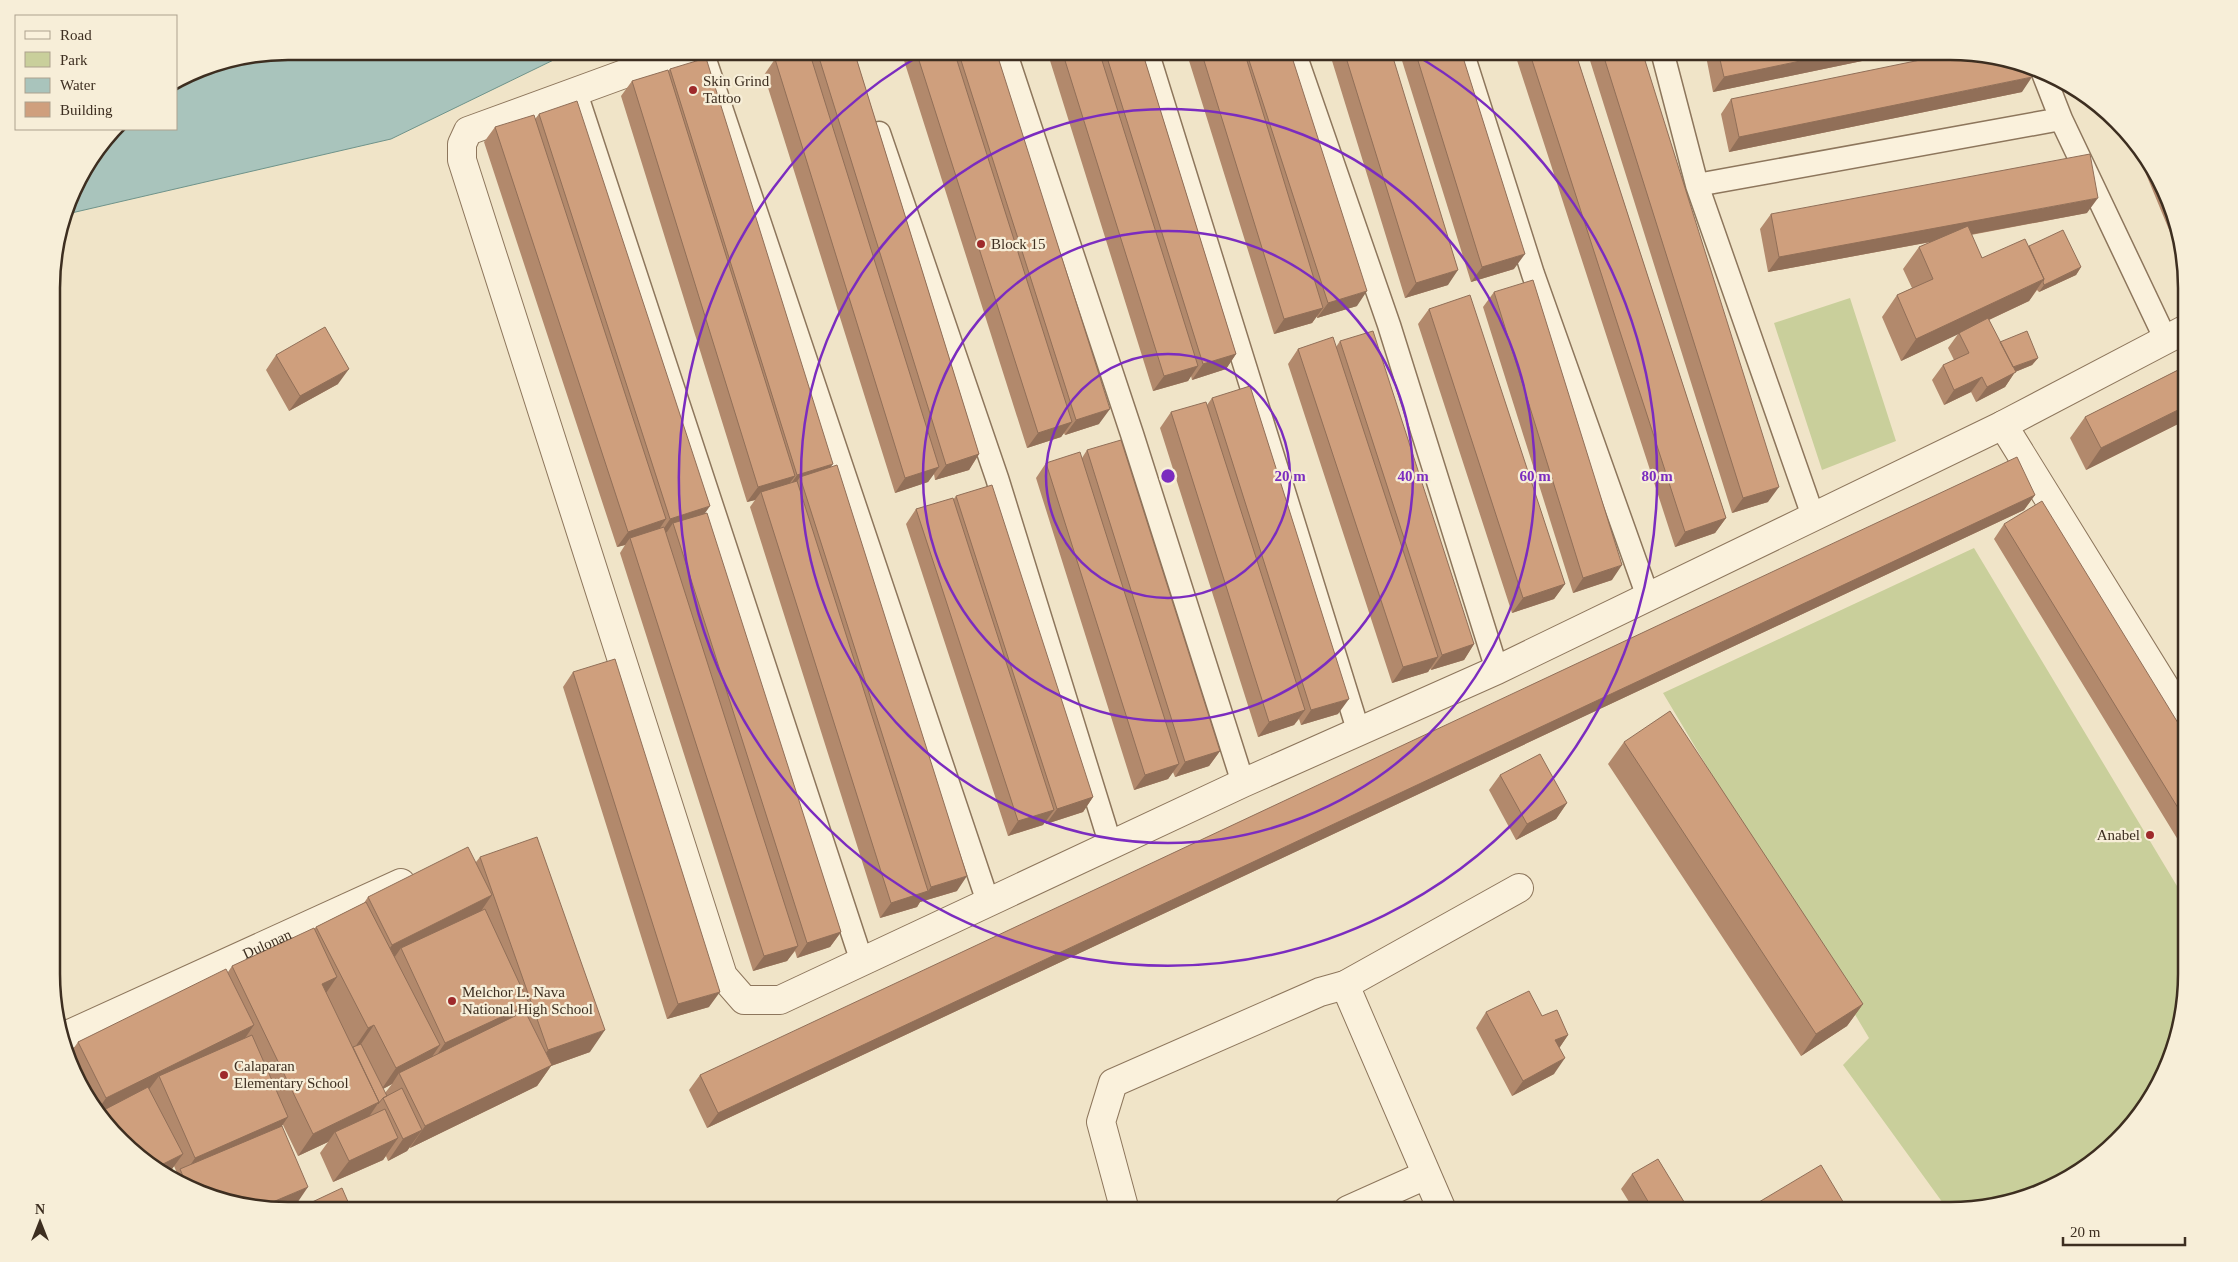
<svg xmlns="http://www.w3.org/2000/svg" width="2238" height="1262" viewBox="0 0 2238 1262" font-family="'Times New Roman',serif">
<style>
.green{fill:#c9cf9b}
.water{fill:#a9c4bc;stroke:#6f938a}
.lines{fill:none;stroke-linecap:round;stroke-linejoin:round}
.lane-casing{stroke:#8d765c;stroke-width:25}
.street-casing{stroke:#8d765c;stroke-width:30}
.lane{stroke:#faf1dc;stroke-width:22}
.street{stroke:#faf1dc;stroke-width:28}
.wall{fill:#b2896c;fill-rule:evenodd}
.shaded-wall{fill:#916f58}
.building{fill:#cf9f7d;stroke:#916f58}
.ring{fill:none;stroke:#7b2cbf;stroke-width:2.5}
.poi-dot{fill:#9e2a2b;stroke:#f7eed8;stroke-width:2}
.labels{text-anchor:middle;dominant-baseline:central;stroke-width:4.5;stroke-linejoin:round;paint-order:stroke}
.poi-label{font-size:15px;fill:#3d2e20;stroke:#f7eed8;text-anchor:start}
.street-label{font-size:15px;fill:#3d2e20;stroke:#f7eed8}
.rim{fill:none;stroke:#3d2e20;stroke-width:2.5}
.centre{fill:#7b2cbf;stroke:#f7eed8;stroke-width:2.5}
.ring-label{font-size:15px;text-anchor:middle;font-weight:bold;fill:#7b2cbf;stroke:#f7eed8;stroke-width:4.5;stroke-linejoin:round;paint-order:stroke}
</style>
<rect width="100%" height="100%" fill="#f0e4c8"/>
<path class="green" d="M1850,298L1896,441L1822,470L1774,323Z
M1974,548L2186,901V989L2155,1092L2081,1171L2026,1198L1965,1210H1948L1843,1065L1869,1038L1663,693Z"/>
<path class="water" d="M288,51H572L391,139L67,214L76,183L118,129H176V83L198,69Z"/>
<g class="lines">
<g class="lane-casing">
<path id="lane" d="M702,51L988,902
M1005,51L1132,434L1243,783
M1147,51L1359,733
M1294,51L1389,325L1497,670
M1462,51L1533,274L1648,597
M1662,51L1697,185L1813,516
M2043,73L2061,119L2166,340
M576,93L862,962
M879,133L997,478L1111,846
M1697,185L2061,119"/>
</g>
<g class="street-casing">
<g id="street">
<path d="M687,51L468,131L462,144V160L723,976L744,1000H780L1243,783L1497,670L2003,425L2186,329"/>
<path d="M2003,425L2186,721"/>
<path d="M1345,985L1442,1210"/>
<path id="s1" d="M65,1036L401,883"/>
<path d="M1348,1210L1426,1175"/>
<path d="M1125,1211L1101,1122L1113,1083L1320,992L1345,985L1519,888"/>
</g>
</g>
<use href="#lane" class="lane"/>
<use href="#street" class="street"/>
</g>
<path class="wall" d="M812,51H854L979,454L969,470L935,480L934,474L928,482L895,493L764,75L775,59L810,54Z
M901,51H996L1099,424L1065,435L1064,433L1061,437L1027,448Z
M1047,51H1142L1236,354L1226,369L1192,380L1191,376L1188,381L1153,391Z
M1186,51H1290L1357,306L1317,318V316L1312,323L1274,334Z
M1329,51H1391L1448,285L1405,298Z
M1399,51H1461L1514,269L1471,282Z
M1514,51H1575L1726,518L1715,533L1675,547Z
M1587,51H1642L1768,502L1732,513Z
M1705,51H1910L1713,92Z
M670,69L831,467L957,891L920,902L917,907L880,918L750,507L755,500L747,502L621,96L632,81L668,71Z
M2022,92L1729,152L1721,114L1731,99Z
M539,114L705,513L841,932L830,947L797,958L795,951L787,961L753,971L620,553L625,545L617,547L484,142L495,127L535,119Z
M2134,145L2147,157L2174,212L2186,271Z
M2087,213L1971,235L1982,258L2029,246L2081,267L2076,275L2039,292L2037,290L2029,301L1989,320L2000,342L2038,358L2032,365L2015,372L2005,387L1976,402L1971,392L1944,405L1932,380L1943,365L1954,360L1948,348L1958,334L1901,361L1882,317L1897,295L1912,288L1903,269L1919,247L1931,242L1768,272L1760,229L1771,214Z
M1494,292L1612,580L1573,593L1483,307Z
M1429,309L1565,584L1554,599L1512,613L1418,324Z
M1340,341L1474,644L1464,660L1431,670L1430,668L1428,672L1392,683L1288,364L1298,349L1336,347Z
M276,355L338,384L289,411L266,370Z
M2186,366V420L2086,470L2070,438L2085,417Z
M1212,398L1338,714L1301,725L1299,719L1294,725L1258,737L1160,428L1171,412L1207,405Z
M1087,450L1220,751L1209,766L1175,777L1173,772L1168,779L1134,790L1036,478L1046,463L1082,458Z
M2035,495L2024,510L707,1128L689,1090L700,1075Z
M956,496L1093,797L1083,812L1046,824L1045,821L1043,825L1008,836L906,524L916,509L953,500Z
M2004,524L2186,736V853L1994,539Z
M573,672L709,1007L667,1019L563,687Z
M1624,742L1863,1004L1847,1026L1801,1056L1608,764Z
M1500,775L1567,803L1556,819L1516,840L1489,790Z
M480,857L590,1052L551,1066L537,1086L410,1148V1147L407,1151L388,1161L386,1156L383,1160L333,1182L320,1153L328,1142L298,1156L283,1125L281,1126L293,1209L289,1211L227,1203L170,1179L91,1105L71,1052L78,1042L228,972L232,966L314,929L316,927L364,903L368,897L476,862ZM392,1084L385,1093L383,1089ZM174,1166L177,1173L173,1179L169,1171L172,1169Z
M1486,1012L1568,1035L1559,1048L1554,1074L1512,1096L1476,1028Z
M1632,1174L1689,1210H1634L1621,1189Z"/>
<path class="shaded-wall" d="M1848,51H1910L1713,92L1724,77Z
M2032,77L2022,92L1729,152L1739,137Z
M2098,198L2087,213L1768,272L1779,257Z
M1525,254L1514,269L1471,282L1482,267Z
M2081,267L2076,275L2039,292L2044,285Z
M1458,270L1448,285L1405,298L1416,283Z
M2044,279L2029,301L1901,361L1916,339Z
M1367,291L1357,306L1317,318L1328,303Z
M1323,308L1312,323L1274,334L1284,319Z
M1236,354L1226,369L1192,380L1203,364Z
M2038,358L2032,365L2015,372L2005,387L1976,402L1987,387L2009,369Z
M1198,366L1188,381L1153,391L1164,376Z
M349,369L338,384L289,411L300,396Z
M1982,377L1971,392L1944,405L1954,390Z
M2186,406V420L2086,470L2101,448Z
M1110,409L1099,424L1065,435L1076,420Z
M1072,422L1061,437L1027,448L1038,433Z
M979,454L969,470L935,480L946,465Z
M833,464L822,479L800,477L792,489L786,491L797,475Z
M939,467L928,482L895,493L905,478Z
M795,476L784,491L761,492L755,500L747,502L758,487Z
M1779,487L1768,502L1732,513L1743,498Z
M2035,495L2024,510L707,1128L718,1113Z
M710,506L699,522L673,523L667,532L660,534L670,519Z
M1726,518L1715,533L1675,547L1685,532Z
M666,519L656,534L630,538L625,545L617,547L628,532Z
M1622,565L1612,580L1573,593L1583,578Z
M1565,584L1554,599L1512,613L1523,598Z
M1474,644L1464,660L1431,670L1442,655Z
M1438,657L1428,672L1392,683L1403,667Z
M1349,699L1338,714L1301,725L1311,710Z
M1305,710L1294,725L1258,737L1269,722Z
M1220,751L1209,766L1175,777L1185,762Z
M1179,764L1168,779L1134,790L1145,775Z
M1093,797L1083,812L1046,824L1057,809Z
M1567,803L1556,819L1516,840L1527,824Z
M1054,810L1043,825L1008,836L1018,821Z
M967,876L957,891L920,902L917,907L880,918L891,903L928,891L931,887Z
M492,895L477,917L401,948L394,958L377,967L392,945Z
M841,932L830,947L797,958L807,943Z
M798,946L787,961L753,971L764,956Z
M337,977L322,999V984Z
M720,992L709,1007L667,1019L678,1004Z
M529,1004L514,1026L430,1065L445,1043Z
M1863,1004L1847,1026L1801,1056L1816,1034Z
M254,1025L239,1047L159,1076L147,1092L102,1111L100,1113L97,1111L106,1098Z
M374,1025L359,1047L353,1050L368,1028Z
M605,1030L590,1052L551,1066L537,1086L410,1148L425,1126L533,1072L548,1050Z
M1568,1035L1558,1050L1555,1040Z
M440,1045L425,1067L399,1073L392,1084L381,1090L396,1068Z
M1565,1058L1554,1074L1512,1096L1523,1081Z
M379,1102L364,1124L335,1132L328,1142L298,1156L313,1134Z
M288,1117L273,1139L183,1176L195,1158Z
M422,1130L407,1151L388,1161L403,1139Z
M398,1138L383,1160L333,1182L349,1161Z
M183,1154L172,1169L164,1173L157,1167Z
M308,1187L293,1209L288,1211L261,1207Z"/>
<path class="building" d="M802,51H809L939,467L905,478L775,59Z
M817,51H854L979,454L946,465Z
M916,51H954L1072,422L1038,433Z
M958,51H996L1110,409L1076,420Z
M1062,51H1099L1198,366L1164,376Z
M1105,51H1142L1236,354L1203,364Z
M1201,51H1244L1323,308L1284,319Z
M1246,51H1290L1367,291L1328,303Z
M1344,51H1391L1458,270L1416,283Z
M1415,51H1461L1525,254L1482,267Z
M1529,51H1575L1726,518L1685,532Z
M1602,51H1642L1779,487L1743,498Z
M1718,51H1848L1724,77Z
M1959,52L2011,59L2030,67L2032,77L1739,137L1731,99Z
M706,58L833,464L797,475L670,69Z
M668,70L795,476L758,487L632,81Z
M577,101L710,506L670,519L539,114Z
M534,115L666,519L628,532L495,127Z
M2090,154L2098,198L1779,257L1771,214Z
M1968,226L1982,258L2025,239L2044,279L1916,339L1897,295L1933,279L1919,247Z
M2063,230L2081,267L2044,285L2043,282L2044,279L2029,246Z
M1533,280L1622,565L1583,578L1494,292Z
M1470,295L1565,584L1523,598L1429,309Z
M1988,318L2016,372L1987,387L1982,377L1954,390L1943,365L1969,353L1959,333Z
M325,327L349,369L300,396L276,355Z
M1373,331L1474,644L1442,655L1340,341Z
M2027,331L2038,358L2013,367L2000,342Z
M1333,337L1438,657L1403,667L1298,349Z
M2186,366V406L2101,448L2085,417Z
M1250,386L1349,699L1311,710L1212,398Z
M1206,402L1305,710L1269,722L1171,412Z
M1121,440L1220,751L1185,762L1087,450Z
M1080,452L1179,764L1145,775L1046,463Z
M2017,457L2035,495L718,1113L700,1075Z
M837,465L967,876L931,887L800,477Z
M797,481L928,891L891,903L761,492Z
M992,485L1093,797L1057,809L956,496Z
M953,498L1054,810L1018,821L916,509Z
M2042,501L2186,736V821L2004,524Z
M707,513L841,932L807,943L673,523Z
M664,527L798,946L764,956L630,538Z
M615,659L720,992L678,1004L573,672Z
M1670,711L1863,1004L1816,1034L1624,742Z
M1540,754L1567,803L1527,824L1500,775Z
M537,837L605,1030L548,1050L480,857Z
M468,847L492,895L392,945L368,897Z
M366,902L440,1045L396,1068L374,1025L368,1028L316,927Z
M485,909L529,1004L445,1043L401,948Z
M314,928L337,977L322,984L379,1102L313,1134L232,966Z
M226,969L254,1025L106,1098L78,1042Z
M1529,991L1542,1016L1557,1010L1568,1035L1555,1040L1565,1058L1523,1081L1486,1012Z
M525,1011L552,1065L425,1126L399,1073Z
M252,1035L288,1117L195,1158L159,1076Z
M361,1044L387,1096L383,1098L378,1104L379,1102L353,1047Z
M148,1087L183,1154L157,1167L106,1119L102,1111Z
M402,1088L422,1130L403,1139L383,1098Z
M385,1109L398,1138L349,1161L335,1132Z
M282,1126L308,1187L261,1207L227,1203L187,1186L180,1169Z
M1658,1159L1689,1210H1653L1632,1174Z
M166,1164L174,1181L170,1179L158,1168Z
M1821,1165L1848,1210H1751L1749,1208Z
M342,1188L352,1211H293Z"/>
<g class="ring">
<circle cx="1168" cy="476" r="122"/>
<circle cx="1168" cy="476" r="245"/>
<circle cx="1168" cy="476" r="367"/>
<path d="M1412 53A489 489 0 1 1 924 53"/>
</g>
<g class="poi-dot">
<circle cx="693" cy="90" r="5"/>
<circle cx="981" cy="244" r="5"/>
<circle cx="2150" cy="835" r="5"/>
<circle cx="452" cy="1001" r="5"/>
<circle cx="224" cy="1075" r="5"/>
</g>
<g class="labels">
<g class="poi-label">
<text x="703" y="81">Skin Grind<tspan x="703" dy="17">Tattoo</tspan></text>
<text x="991" y="244">Block 15</text>
<text x="2140" y="835" text-anchor="end">Anabel</text>
<text x="462" y="992">Melchor L. Nava<tspan x="462" dy="17">National High School</tspan></text>
<text x="234" y="1066">Calaparan<tspan x="234" dy="17">Elementary School</tspan></text>
</g>
<g class="street-label">
<text stroke="none"><textPath href="#s1" startOffset="222">Dulonan</textPath></text>
</g>
</g>
<path d="M0 0H2238V1262H0ZM288 60H1950A228 228 0 0 1 2178 288V974A228 228 0 0 1 1950 1202H288A228 228 0 0 1 60 974V288A228 228 0 0 1 288 60Z" fill="#f7eed8" fill-rule="evenodd"/>
<path class="rim" d="M288 60H1950A228 228 0 0 1 2178 288V974A228 228 0 0 1 1950 1202H288A228 228 0 0 1 60 974V288A228 228 0 0 1 288 60Z"/>
<circle cx="1168" cy="476" r="8" class="centre"/>
<g class="ring-label">
<text x="1290" y="481">20 m</text>
<text x="1413" y="481">40 m</text>
<text x="1535" y="481">60 m</text>
<text x="1657" y="481">80 m</text>
</g>
<rect x="15" y="15" width="162" height="115" fill="#f7eed8" stroke="#ada18e"/>
<rect x="25" y="31" width="25" height="8" fill="#faf1dc" stroke="#ada18e"/>
<text x="60" y="40" font-size="15" fill="#3d2e20">Road</text>
<rect x="25" y="52" width="25" height="15" fill="#c9cf9b" stroke="#ada18e"/>
<text x="60" y="65" font-size="15" fill="#3d2e20">Park</text>
<rect x="25" y="78" width="25" height="15" fill="#a9c4bc" stroke="#ada18e"/>
<text x="60" y="90" font-size="15" fill="#3d2e20">Water</text>
<rect x="25" y="102" width="25" height="15" fill="#cf9f7d" stroke="#ada18e"/>
<text x="60" y="115" font-size="15" fill="#3d2e20">Building</text>
<g transform="translate(40 1222)" stroke="#f7eed8" stroke-width="4" paint-order="stroke">
<path d="M0-4L9 19L0 12L-9 19Z" fill="#3d2e20"/>
<text y="-8" font-size="14" font-weight="bold" text-anchor="middle" fill="#3d2e20">N</text>
</g>
<path d="M2063 1237v8h122v-8" fill="none" stroke="#3d2e20" stroke-width="2.5"/>
<text x="2070" y="1237" font-size="15" fill="#3d2e20" stroke="#f7eed8" stroke-width="4" paint-order="stroke">20 m</text>
</svg>
